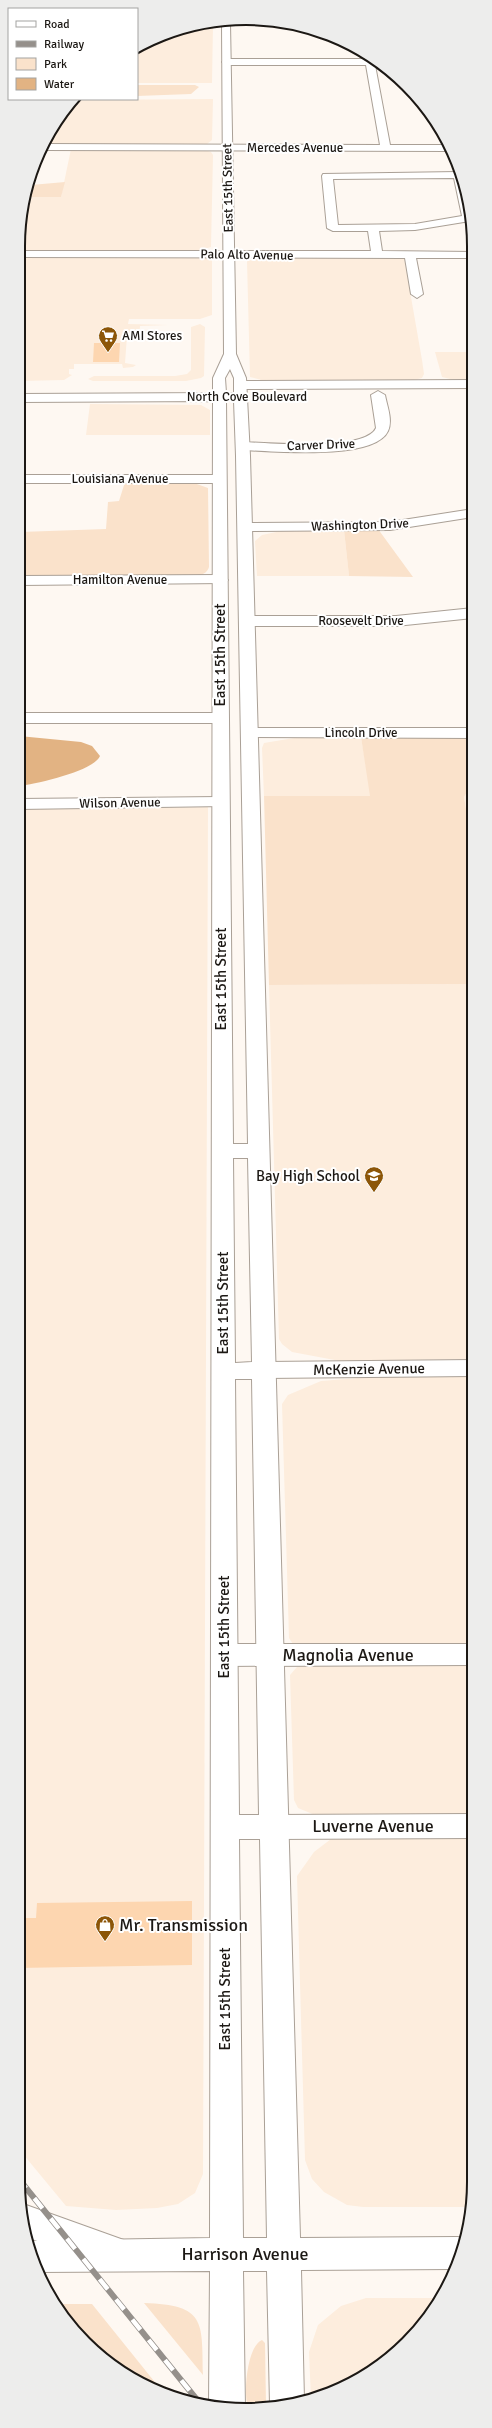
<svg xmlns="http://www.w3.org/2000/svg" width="492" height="2428" viewBox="0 0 492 2428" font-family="Signika,sans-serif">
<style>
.built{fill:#fdeddd}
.green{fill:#fae2cb}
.water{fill:#e2b383}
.building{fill:#fdd6b0}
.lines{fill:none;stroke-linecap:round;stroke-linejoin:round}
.minor-casing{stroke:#aaa096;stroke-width:2}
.secondary-casing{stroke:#aaa096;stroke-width:2}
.primary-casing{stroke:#aaa096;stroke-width:2}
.trunk-casing{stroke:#aaa096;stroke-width:2}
.minor{fill:#fff;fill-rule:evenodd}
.secondary{fill:#fff;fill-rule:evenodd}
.primary{fill:#fff;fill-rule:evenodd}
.trunk{fill:#fff;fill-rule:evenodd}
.rail-casing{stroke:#95908b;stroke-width:6}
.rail{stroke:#fff;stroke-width:4.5;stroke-dasharray:13;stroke-linecap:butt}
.labels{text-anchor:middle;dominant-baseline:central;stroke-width:4;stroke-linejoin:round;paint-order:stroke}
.far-street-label{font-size:13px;fill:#1c1814;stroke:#fff}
.far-poi-label{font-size:13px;fill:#1c1814;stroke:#fff;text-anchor:start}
.street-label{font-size:15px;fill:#1c1814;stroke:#fff}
.poi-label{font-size:15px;fill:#1c1814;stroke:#fff;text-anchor:end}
.near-street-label{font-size:18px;fill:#1c1814;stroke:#fff}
.near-poi-label{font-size:18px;fill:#1c1814;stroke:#fff;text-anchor:start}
.rim{fill:none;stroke:#1c1814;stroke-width:2}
</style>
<rect width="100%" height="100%" fill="#fef8f2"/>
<path class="built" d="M213,24L212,83H137V50L187,26Z
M213,99L212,140L207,144L44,146L48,132L77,100Z
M71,149L205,150L211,152L213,155L211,247L193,252L20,253V218L27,197H61Z
M20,256H197L208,258L212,261V315L200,319H129L128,324L168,325L140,326L139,336H127L125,363L136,365L133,367L123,368L122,364H74V369H69V374L72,375L64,380L20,381Z
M404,257L422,360L424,374L422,378L414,380L265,381L250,377L247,261L262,258Z
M200,324L205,327L204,376L201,378L186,381H93L88,379L94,376H175L187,374L191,370V327Z
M435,352H473V380H454L442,377Z
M90,404L201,405L210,410V435H86Z
M344,530L349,576H257L255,541L262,535L286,530Z
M361,737L371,796H264L262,748L264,743L294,738Z
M473,782V850L464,797Z
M208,807L203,2174L195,2193L178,2204L157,2208L116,2210L66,2206L18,2148L19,809Z
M473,984V1359L340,1361L292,1352L282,1344L279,1339L269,985Z
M371,1377H473L472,1644L301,1645L293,1644L289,1638L282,1404L288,1395L321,1381Z
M309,1665L472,1666V1814L315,1815L298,1808L294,1800L290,1675L297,1667Z
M472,1836V2207H363L347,2205L324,2192L312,2179L305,2160L297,1876L314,1852L331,1839Z
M366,2298H442L396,2354L320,2398L311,2399L309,2352L318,2325L341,2306Z"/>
<path class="green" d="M137,85H195L199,87L191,94L137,96Z
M65,182L61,197H27L31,185Z
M125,482L194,483L208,488L209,567C206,577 194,576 185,577L20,578V532L106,529L108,502L119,501Z
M378,529L413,577L349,576L344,530Z
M361,737L473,738V782L464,797L473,850V984L269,985L264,796H370Z
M144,2303C206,2305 202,2321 203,2375Z
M58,2304H92L162,2391L145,2387L85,2343Z
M262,2340L265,2343L266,2405L248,2407C243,2394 247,2346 262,2340Z"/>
<path class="water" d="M19,736L81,742L92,746L100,756C94,771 36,784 19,786Z"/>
<path class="building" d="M94,343H120L119,362H93Z
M192,1901V1965L18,1968V1918H36L37,1903Z"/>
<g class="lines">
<g class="minor-casing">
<path id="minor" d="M366,55L378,64L375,65L390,145H450L452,151L42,150L44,144L380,145L366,65H227L222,62L227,59H365Z
M458,172L470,221L415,230L379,231L382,251L473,252V258H416L423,294L417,298L411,294L405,258L20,257V251H371L368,231H333L327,228L322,176L323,174ZM454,178L462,216L415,224L338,225L333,179Z
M378,391L385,395C387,406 393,420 388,431C374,461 272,451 243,450L236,446L243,442C267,443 365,452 376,428L371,395Z
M20,475H219L226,479L219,483H20Z
M473,509V517L390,530L245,531L238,527L245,523L390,522Z
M220,575L228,580L225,583L20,585V576Z
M473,608V618L396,626H247L239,621L247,616H396Z
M19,713H220L226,714L228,718L226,722L220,723H19Z
M250,728H473V738L244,737L242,733L244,729Z
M220,797L226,798L229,802L226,806L19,809V799Z
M473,1360V1376L265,1378L257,1376L253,1370L257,1364L265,1362Z
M224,1644H472V1665L224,1666L215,1662L211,1655L215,1648Z
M472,1814V1838L275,1839L265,1836L261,1827L265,1818L275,1815Z"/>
</g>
<g class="secondary-casing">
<path id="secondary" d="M473,380V388L241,389L235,385L241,381Z"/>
</g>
<g class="primary-casing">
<path id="primary" d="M230,23L236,354L246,378L250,456L300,2238L458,2237L463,2239L453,2269L301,2270L304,2400L270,2404L267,2271H243L245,2408L231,2410L209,2404L210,2271L37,2272L30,2241L210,2238L213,401L20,402V394L213,393V378L224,354L222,24ZM230,369L234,378V393H226L225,378ZM226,401H234L236,456L248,1144H233ZM233,1158H248L252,1362L235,1363ZM235,1379H252L259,1815H239ZM239,1839H260L267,2238H243Z"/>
</g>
<g class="trunk-casing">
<path id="trunk" d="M26,2205L132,2243L137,2255L132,2267L120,2271L29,2238L23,2206Z"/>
</g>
<use href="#minor" class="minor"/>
<use href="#secondary" class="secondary"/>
<use href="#primary" class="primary"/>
<use href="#trunk" class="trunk"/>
<g class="rail-casing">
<path id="rail" d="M18,2178L198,2401"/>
</g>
<use href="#rail" class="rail"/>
</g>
<defs>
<g id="supermarket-pin" transform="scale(1)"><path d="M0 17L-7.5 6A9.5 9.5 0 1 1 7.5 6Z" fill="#8c5608" stroke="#fff"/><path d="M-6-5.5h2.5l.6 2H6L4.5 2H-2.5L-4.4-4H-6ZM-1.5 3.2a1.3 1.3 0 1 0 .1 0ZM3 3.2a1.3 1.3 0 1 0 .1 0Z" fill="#fff"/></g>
<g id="school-pin" transform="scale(1)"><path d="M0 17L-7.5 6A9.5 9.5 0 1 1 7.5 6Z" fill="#8c5608" stroke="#fff"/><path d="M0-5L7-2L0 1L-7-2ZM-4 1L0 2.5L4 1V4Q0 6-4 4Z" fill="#fff"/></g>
<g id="shop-pin" transform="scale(1)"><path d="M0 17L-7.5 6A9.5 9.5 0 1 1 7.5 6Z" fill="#8c5608" stroke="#fff"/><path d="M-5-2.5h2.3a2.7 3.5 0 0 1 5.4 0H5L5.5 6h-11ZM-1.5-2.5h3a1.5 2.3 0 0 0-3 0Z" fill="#fff"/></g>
</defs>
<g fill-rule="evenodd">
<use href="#supermarket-pin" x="108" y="336"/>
<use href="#school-pin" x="374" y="1176"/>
<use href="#shop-pin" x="105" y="1925"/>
</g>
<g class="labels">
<g class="far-street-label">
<text x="295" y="148">Mercedes Avenue</text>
<text transform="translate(228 188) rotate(-91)">East 15th Street</text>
<text transform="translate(247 255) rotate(1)">Palo Alto Avenue</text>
<text x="247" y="397">North Cove Boulevard</text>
<text transform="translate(321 445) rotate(-2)">Carver Drive</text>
<text x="120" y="479">Louisiana Avenue</text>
<text transform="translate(360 525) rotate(-2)">Washington Drive</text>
<text x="120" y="580">Hamilton Avenue</text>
<text x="361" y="621">Roosevelt Drive</text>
<text x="361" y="733">Lincoln Drive</text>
<text transform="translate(120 803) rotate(-1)">Wilson Avenue</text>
</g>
<g class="far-poi-label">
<text x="122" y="336">AMI Stores</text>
</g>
<g class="street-label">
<text transform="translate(220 655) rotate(-90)">East 15th Street</text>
<text transform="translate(221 979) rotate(-90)">East 15th Street</text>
<text transform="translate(223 1303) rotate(-90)">East 15th Street</text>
<text transform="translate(369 1369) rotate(-1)">McKenzie Avenue</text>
<text transform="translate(224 1627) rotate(-90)">East 15th Street</text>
<text transform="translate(225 1999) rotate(-90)">East 15th Street</text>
</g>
<g class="poi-label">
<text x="360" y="1176">Bay High School</text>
</g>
<g class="near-street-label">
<text x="348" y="1655">Magnolia Avenue</text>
<text x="373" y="1826">Luverne Avenue</text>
<text x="245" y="2254">Harrison Avenue</text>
</g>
<g class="near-poi-label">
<text x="119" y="1925">Mr. Transmission</text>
</g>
</g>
<path d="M0 0H492V2428H0ZM246 25H246A221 221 0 0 1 467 246V2182A221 221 0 0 1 246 2403H246A221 221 0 0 1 25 2182V246A221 221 0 0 1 246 25Z" fill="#ededec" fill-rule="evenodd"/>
<path class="rim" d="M246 25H246A221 221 0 0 1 467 246V2182A221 221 0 0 1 246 2403H246A221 221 0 0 1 25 2182V246A221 221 0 0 1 246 25Z"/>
<rect x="8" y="8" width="130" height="92" fill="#ffffff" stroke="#a4a3a1"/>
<rect x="16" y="21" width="20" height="6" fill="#ffffff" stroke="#a4a3a1"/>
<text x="44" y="28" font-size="12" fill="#1c1814">Road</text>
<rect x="16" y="41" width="20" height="6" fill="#95908b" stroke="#a4a3a1"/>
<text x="44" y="48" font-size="12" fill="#1c1814">Railway</text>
<rect x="16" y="58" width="20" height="12" fill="#fae2cb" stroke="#a4a3a1"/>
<text x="44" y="68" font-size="12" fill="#1c1814">Park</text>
<rect x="16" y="78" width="20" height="12" fill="#e2b383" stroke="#a4a3a1"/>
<text x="44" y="88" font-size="12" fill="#1c1814">Water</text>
</svg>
